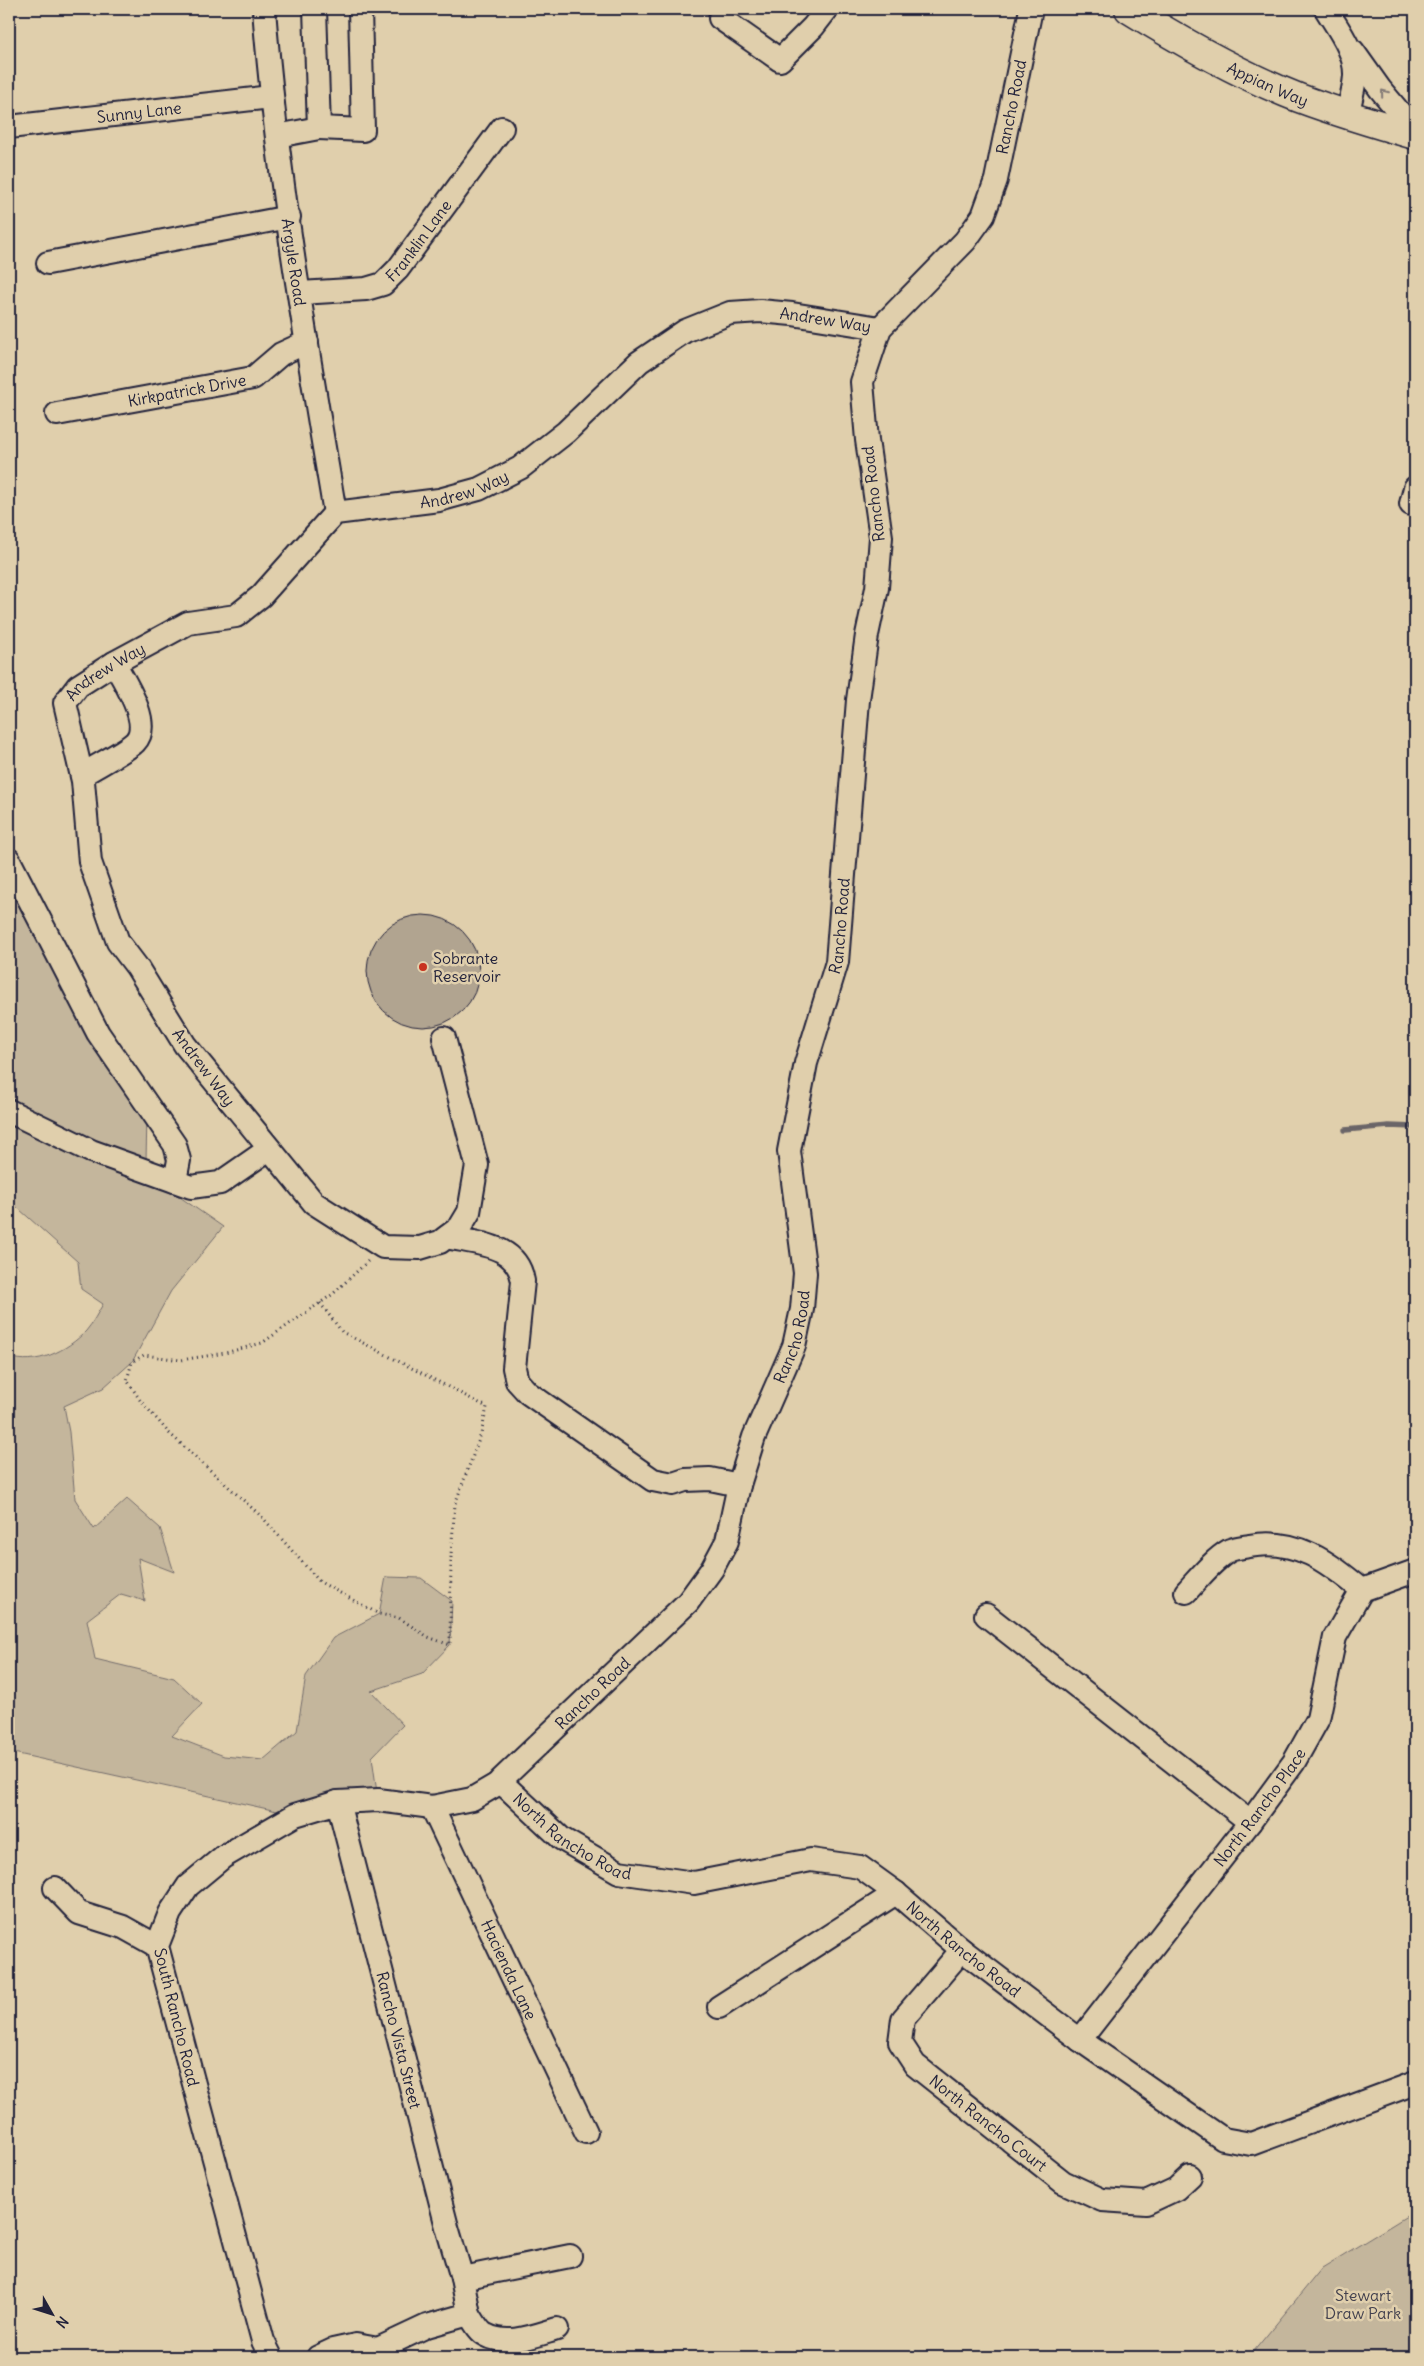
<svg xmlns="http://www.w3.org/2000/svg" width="1424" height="2366" viewBox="0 0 1424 2366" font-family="Delius,sans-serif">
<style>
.green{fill:#c4b69c;stroke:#736c6c}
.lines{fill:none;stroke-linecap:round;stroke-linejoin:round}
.stream{stroke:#6b6567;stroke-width:5.5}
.building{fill:#b1a490;stroke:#22223b}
.minor-casing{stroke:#22223b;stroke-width:26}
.major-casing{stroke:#22223b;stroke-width:31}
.path{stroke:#22223b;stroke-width:3;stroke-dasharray:1 4;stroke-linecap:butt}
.minor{stroke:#e0cfac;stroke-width:22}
.major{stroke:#e0cfac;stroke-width:28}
.oneway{stroke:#817874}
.poi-dot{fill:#c8321e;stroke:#e0cfac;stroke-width:2}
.labels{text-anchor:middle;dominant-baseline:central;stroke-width:5;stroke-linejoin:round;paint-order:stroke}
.street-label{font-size:16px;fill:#22223b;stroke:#e0cfac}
.poi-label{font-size:16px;fill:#22223b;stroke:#e0cfac;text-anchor:start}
.park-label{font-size:16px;fill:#42404e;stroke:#e0cfac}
</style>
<rect width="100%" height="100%" fill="#e0cfac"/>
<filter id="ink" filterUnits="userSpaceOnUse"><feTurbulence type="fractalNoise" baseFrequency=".02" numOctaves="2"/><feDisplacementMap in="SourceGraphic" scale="10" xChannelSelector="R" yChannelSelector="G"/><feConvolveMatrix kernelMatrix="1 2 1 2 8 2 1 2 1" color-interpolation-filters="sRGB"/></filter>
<g filter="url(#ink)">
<path class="green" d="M9,875L147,1116L146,1160L77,1136L9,1101Z
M9,1119L88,1158L174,1193L223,1227L171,1291L132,1362L103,1388L64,1406L69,1432L75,1499L94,1529L127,1499L160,1528L174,1572L138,1558L145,1601L121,1594L87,1620L95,1659L174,1678L202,1704L172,1736L224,1756L263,1760L297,1731L306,1676L333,1638L379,1614L386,1577L421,1578L452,1601L450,1645L422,1674L371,1691L403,1725L372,1757L378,1800L295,1815L9,1752V1357C36,1366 67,1351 86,1331C93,1323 98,1312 103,1304L81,1289L78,1262L9,1200Z
M1415,2211V2357H1249L1322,2268Z"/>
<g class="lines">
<path class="stream" d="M1345,1130L1389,1126L1415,1127"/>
</g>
<path class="building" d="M367 971a56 56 0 1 1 112 0a56 56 0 1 1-112 0Z"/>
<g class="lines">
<g class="minor-casing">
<g id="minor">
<path id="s1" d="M264,9C277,178 307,346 335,513"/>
<path d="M315,9L319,128L363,130L360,9"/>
<path d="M1326,9C1338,29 1356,52 1355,76C1354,89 1350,103 1347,115"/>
<path d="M720,18L780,60L813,27L827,9"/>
<path d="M1353,51L1380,89L1415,131"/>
<path id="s2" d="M9,127L271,97"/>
<path d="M277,136L319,128"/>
<path d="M48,263L289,217"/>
<path id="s3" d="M300,293L366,289L383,284L398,269L502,128"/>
<path id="s4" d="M57,414L253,378L281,354L307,342"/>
<path d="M1411,504L1415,488"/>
<path d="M82,775C94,767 126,751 135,742C153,724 124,681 114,663"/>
<path d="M9,860L98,1033L175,1145L179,1160L175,1181"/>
<path id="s5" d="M444,1038L477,1165L469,1212L460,1227L440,1242L420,1248L383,1247L314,1203L185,1045L137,967L118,942L90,862L83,781L65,703L78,686L114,663L188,623L236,616L261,596L335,513L439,500L479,489L520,468L566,432L639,362L685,331L730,313L760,311L792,314L880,328"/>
<path d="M9,1111L91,1151L191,1187L220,1183L269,1149"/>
<path d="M447,1237C478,1244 517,1244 523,1281L514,1368L517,1381L528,1393L653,1480L673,1484L685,1480L710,1479L739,1485"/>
<path d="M1186,1592C1199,1578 1213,1560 1230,1550C1235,1548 1243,1547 1249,1546C1296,1537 1328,1562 1362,1590"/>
<path d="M986,1615L1250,1822"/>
<path id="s6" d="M501,1782L500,1781L688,1602L712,1569L727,1541L739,1485L754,1437L794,1346L802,1309L805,1273L789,1151L806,1063L837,962L858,700L867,635L877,588L881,537L867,440L862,382L880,328L965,241L983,216L996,180L1031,9"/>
<path id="s7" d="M501,1782L562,1839L619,1872L694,1883L811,1860L860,1867L896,1893L962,1950L1080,2040L1223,2139L1251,2144L1415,2083"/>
<path id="s8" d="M432,1807L586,2132"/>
<path d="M55,1888L79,1913L123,1927L157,1946"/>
<path id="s9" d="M962,1950L903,2019L900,2042L915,2065L1063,2182L1102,2200L1146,2203L1176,2189L1190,2176"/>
<path d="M719,2007L896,1893"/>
<path id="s10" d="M1080,2040L1250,1822L1294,1762L1318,1719L1335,1637L1362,1590L1415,1571"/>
<path d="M462,2278L570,2256"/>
<path d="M469,2314C473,2320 479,2332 486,2335C508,2347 536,2335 557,2329"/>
<path d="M271,2357L263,2341L157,1946L170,1913L188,1886L223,1857L295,1815L338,1802L378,1800L432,1807L472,1799L501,1782"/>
<path d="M318,2357L333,2350L356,2345L378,2349L427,2326L469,2314L462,2278L447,2227L338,1802"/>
</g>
</g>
<g class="major-casing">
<g id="major">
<path id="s11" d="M1129,9C1182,42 1240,75 1299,98C1337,112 1376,124 1415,135"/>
</g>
</g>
<path class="path" d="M320,1303L342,1332L487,1407L481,1434L455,1504L451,1554L450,1645L428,1637L399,1618L379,1614L320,1582L262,1517L169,1433L140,1400L127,1380L132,1362L144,1355L181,1360L225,1353L262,1343L333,1294L368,1261"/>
<use href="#minor" class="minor"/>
<use href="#major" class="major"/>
</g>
<defs><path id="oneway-chevron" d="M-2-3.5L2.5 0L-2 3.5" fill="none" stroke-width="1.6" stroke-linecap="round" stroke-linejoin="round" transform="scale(1.25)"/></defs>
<use class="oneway" href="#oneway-chevron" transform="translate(1384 93) rotate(-129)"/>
</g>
<circle class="poi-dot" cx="423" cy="967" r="5"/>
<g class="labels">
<g class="street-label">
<text stroke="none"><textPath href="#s11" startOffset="158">Appian Way</textPath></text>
<text stroke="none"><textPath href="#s6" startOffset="1839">Rancho Road</textPath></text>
<text stroke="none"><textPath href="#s2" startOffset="131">Sunny Lane</textPath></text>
<text stroke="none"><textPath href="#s3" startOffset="140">Franklin Lane</textPath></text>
<text stroke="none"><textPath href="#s1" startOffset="255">Argyle Road</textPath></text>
<text stroke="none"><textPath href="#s5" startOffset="1826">Andrew Way</textPath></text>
<text stroke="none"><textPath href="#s4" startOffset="132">Kirkpatrick Drive</textPath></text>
<text stroke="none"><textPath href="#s5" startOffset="1406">Andrew Way</textPath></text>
<text transform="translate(873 494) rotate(-97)">Rancho Road</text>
<text stroke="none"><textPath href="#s5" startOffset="986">Andrew Way</textPath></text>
<text stroke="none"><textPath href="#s6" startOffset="969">Rancho Road</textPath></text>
<text transform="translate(204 1067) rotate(53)">Andrew Way</text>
<text stroke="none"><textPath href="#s6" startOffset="549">Rancho Road</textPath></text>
<text stroke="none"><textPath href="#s6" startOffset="129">Rancho Road</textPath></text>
<text stroke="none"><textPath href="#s10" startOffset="294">North Rancho Place</textPath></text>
<text stroke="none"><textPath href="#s7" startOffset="91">North Rancho Road</textPath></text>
<text stroke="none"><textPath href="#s7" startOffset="526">North Rancho Road</textPath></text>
<text stroke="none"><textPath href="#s8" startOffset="180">Hacienda Lane</textPath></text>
<text transform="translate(177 2017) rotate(76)">South Rancho Road</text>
<text transform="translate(399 2040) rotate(76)">Rancho Vista Street</text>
<text stroke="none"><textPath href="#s9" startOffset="235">North Rancho Court</textPath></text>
</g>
<g class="poi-label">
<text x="433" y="958">Sobrante<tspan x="433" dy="18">Reservoir</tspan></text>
</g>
<g class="park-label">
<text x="1363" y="2295">Stewart<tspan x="1363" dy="18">Draw Park</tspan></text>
</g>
</g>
<rect width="1424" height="2366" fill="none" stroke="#e0cfac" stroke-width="30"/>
<rect x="15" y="15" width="1394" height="2336" fill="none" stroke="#22223b" stroke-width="2" filter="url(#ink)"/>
<g transform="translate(52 2314) rotate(129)" stroke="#e0cfac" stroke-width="4" paint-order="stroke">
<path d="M0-4L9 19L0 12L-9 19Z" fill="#22223b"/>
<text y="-8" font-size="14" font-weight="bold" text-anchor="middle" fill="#22223b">N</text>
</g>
</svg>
